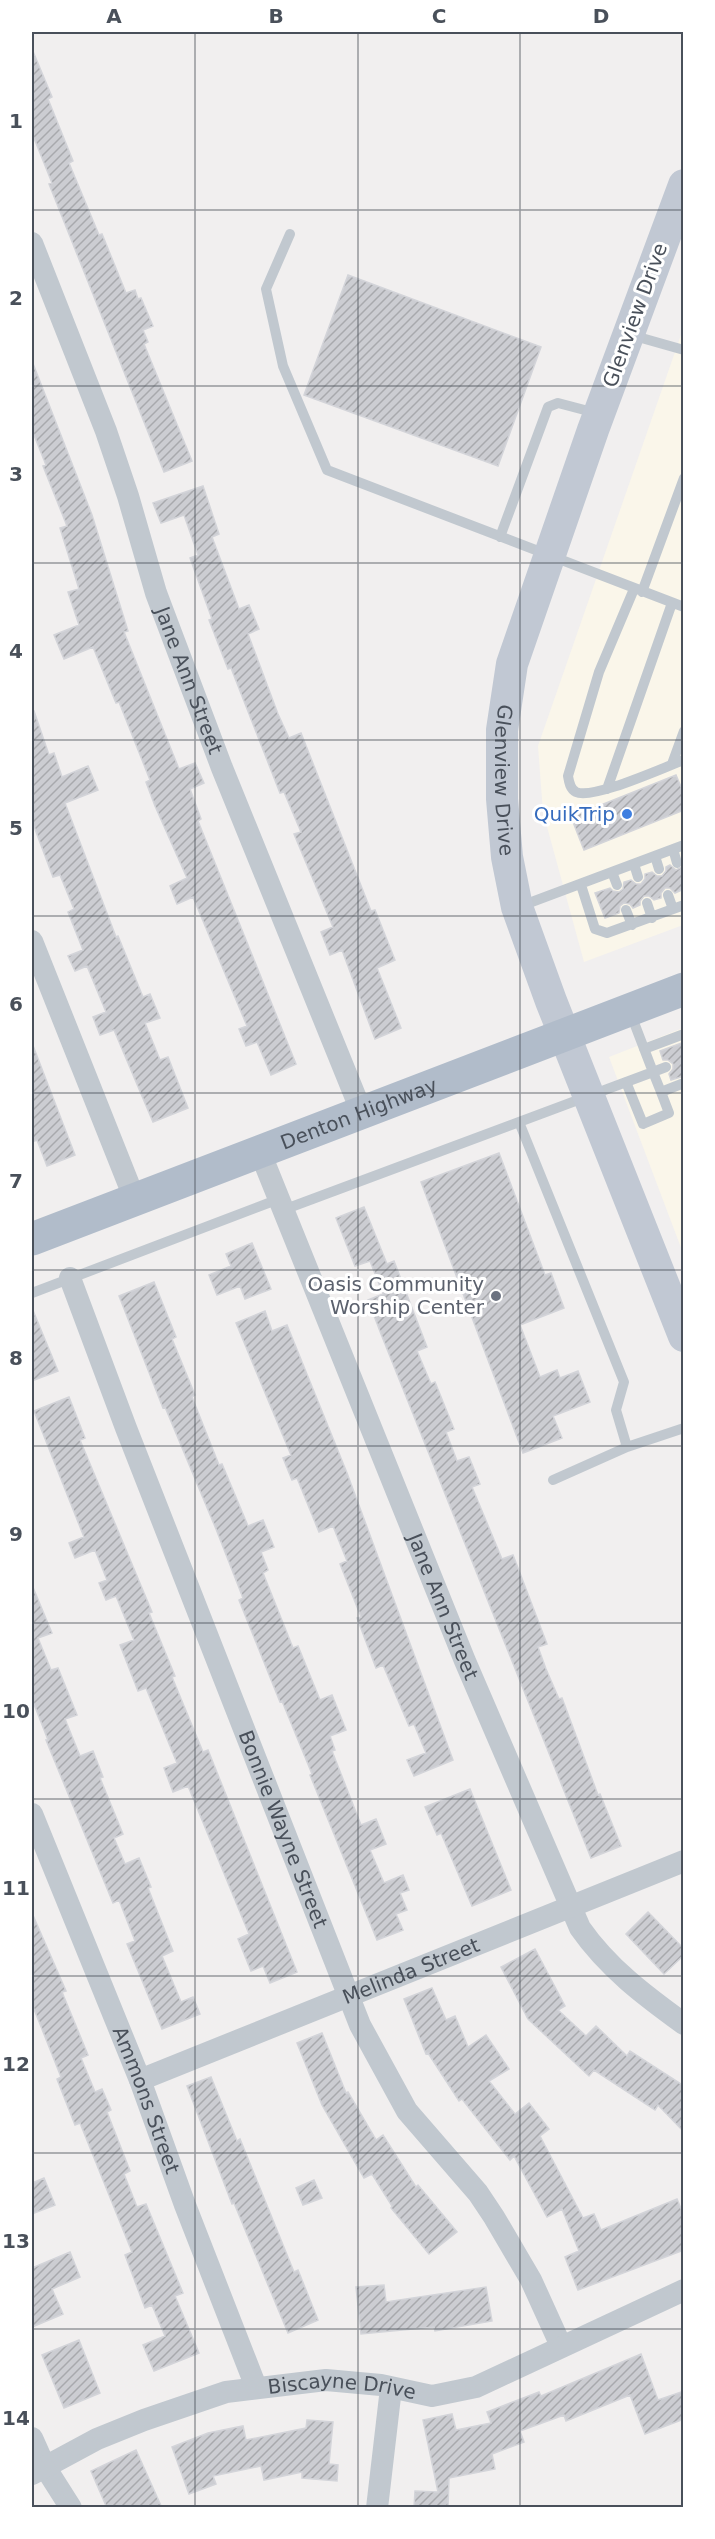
<svg xmlns="http://www.w3.org/2000/svg" width="715" height="2539" viewBox="0 0 715 2539" font-family="'DejaVu Sans',sans-serif">
<style>
.commercial{fill:#faf6ea}
.building{fill:url(#building-hatch);stroke:#d3d4d9;stroke-width:1.5}
.lines{fill:none;stroke-linecap:round;stroke-linejoin:round}
.lane{stroke:#c1c8cf;stroke-width:10}
.street{stroke:#c1c8cf;stroke-width:22}
.secondary{stroke:#c1c8d3;stroke-width:32}
.primary{stroke:#b1bcca;stroke-width:33}
.grid{fill:none;stroke:#49505a;stroke-width:1.5;stroke-opacity:0.55}
.shop-dot{fill:#3f7fe0;stroke:#fff;stroke-width:2}
.worship-dot{fill:#6b7280;stroke:#fff;stroke-width:2}
.labels{text-anchor:middle;dominant-baseline:central;stroke-width:6;stroke-linejoin:round;paint-order:stroke}
.street-label{font-size:20px;fill:#49505a;stroke:#fff}
.shop-label{font-size:20px;fill:#366cbe;stroke:#fff;text-anchor:end}
.worship-label{font-size:20px;fill:#5b616d;stroke:#fff;text-anchor:end}
.neatline{fill:none;stroke:#49505a;stroke-width:2}
.grid-label{font-size:20px;text-anchor:middle;font-weight:bold;fill:#49505a}
</style>
<defs>
<pattern id="building-hatch" width="6" height="6" patternUnits="userSpaceOnUse" patternTransform="scale(1.5)"><rect width="6" height="6" fill="#cccdd2"/><path d="M-1 1l2-2M0 6l6-6M5 7l2-2" fill="none" stroke="#a8a9ad"/></pattern>
</defs>
<rect width="100%" height="100%" fill="#f1efef"/>
<path class="commercial" d="M683,329V925L584,962L543,812L538,746Z
M683,1028V1253L609,1057Z"/>
<path class="building" d="M32,49L52,97L48,99L73,161L69,163L99,235L102,234L126,293L135,290L138,299L141,298L153,326L143,330L148,342L144,344L192,461L164,472L49,184L52,183L32,133Z
M348,275L541,347L498,466L304,395Z
M32,361L92,515L128,631L124,632L179,769L195,763L204,783L190,789L201,819L198,821L296,1064L271,1075L257,1042L246,1046L239,1029L247,1026L193,897L177,904L170,886L187,878L155,806L146,782L150,780L119,702L116,703L93,647L64,659L54,635L79,625L68,592L79,589L60,528L67,526L43,466L46,465L32,430Z
M203,486L219,534L212,537L239,609L249,605L259,629L248,634L278,714L289,738L301,733L371,911L375,910L395,960L377,968L401,1028L375,1039L342,950L330,955L321,932L333,927L294,834L301,832L284,792L280,793L231,668L228,669L209,620L212,619L190,558L198,555L184,515L161,523L153,503Z
M34,711L49,755L54,753L62,777L88,766L98,790L65,803L116,937L118,936L143,997L150,994L160,1018L145,1023L160,1060L168,1057L188,1108L153,1122L114,1030L100,1035L93,1017L106,1012L87,966L75,971L68,956L83,950L68,912L74,909L60,875L53,877L32,821V712Z
M676,775L684,794V810L584,850L571,817Z
M670,865L676,870L684,866V889L675,893L670,888H665L661,893V898L654,900L649,896H644L640,901V905L633,908L630,904L624,903L620,906L619,913L605,918L595,893L610,888L613,891L619,892L623,889L624,882L631,880L636,884H641L645,879V874L652,872L657,876H662L666,871V867Z
M684,1042V1076L671,1080L669,1074L673,1069V1064L668,1060H663L660,1051Z
M32,1043L75,1155L47,1166L37,1140L32,1142Z
M499,1153L545,1275L551,1273L564,1308L520,1325L540,1377L557,1370L560,1378L578,1371L590,1402L553,1416L562,1438L523,1453L421,1182Z
M364,1207L387,1264L394,1261L427,1347L417,1351L431,1384L435,1382L454,1429L446,1432L457,1461L469,1457L480,1484L472,1487L502,1559L513,1555L547,1644L538,1647L546,1669L559,1699L562,1698L598,1795L600,1794L621,1846L591,1858L381,1334L368,1300L383,1294L370,1261L355,1266L336,1218Z
M252,1243L271,1289L245,1299L240,1286L217,1295L209,1275L231,1266L226,1254Z
M154,1282L176,1337L172,1339L195,1395L192,1397L219,1465L222,1464L248,1526L263,1520L274,1547L261,1552L268,1570L263,1573L293,1648L298,1646L320,1700L332,1695L346,1730L330,1736L335,1750L332,1751L361,1825L376,1819L386,1844L370,1850L384,1883L403,1875L409,1890L400,1893L407,1910L396,1914L403,1930L377,1940L310,1775L312,1774L282,1701L280,1702L239,1600L243,1598L216,1529L165,1407L163,1408L119,1296Z
M32,1308L58,1371L32,1381Z
M265,1311L272,1331L287,1325L347,1473L453,1760L414,1776L407,1760L426,1753L414,1724L409,1726L383,1665L376,1668L357,1618L361,1617L340,1564L347,1561L333,1526L319,1532L297,1478L292,1480L283,1458L291,1455L236,1323Z
M69,1397L85,1438L80,1440L152,1612L149,1613L175,1676L172,1677L203,1752L208,1750L297,1972L270,1983L263,1966L251,1971L238,1939L249,1934L188,1786L173,1792L164,1768L177,1763L146,1688L138,1691L120,1645L134,1640L116,1596L106,1600L99,1583L107,1580L95,1550L75,1558L69,1543L84,1537L34,1411Z
M32,1585L52,1633L38,1638L51,1670L58,1668L77,1715L65,1719L80,1756L93,1751L103,1777L100,1778L123,1834L114,1838L125,1864L139,1858L151,1887L148,1888L173,1951L162,1956L181,2002L193,1997L200,2014L162,2029L127,1944L135,1941L119,1900L113,1903L46,1740H48L32,1699Z
M470,1789L511,1890L472,1906L441,1833L437,1835L425,1807Z
M648,1912L684,1949V1955L664,1974L626,1934Z
M32,1913L66,1991L62,1992L88,2055L81,2058L95,2092L102,2089L111,2110L107,2112L130,2171L124,2174L137,2207L146,2204L183,2293L175,2296L199,2353L154,2371L143,2345L165,2336L152,2305L145,2308L125,2255L132,2252L80,2123L75,2125L57,2079L61,2077L32,2004Z
M535,1949L565,2006L558,2010L586,2036L596,2026L627,2056L630,2051L684,2086V2132L658,2105L655,2110L594,2070L589,2076L528,2019L501,1967Z
M432,1988L446,2020L455,2016L468,2047L486,2035L509,2069L489,2081L515,2114L529,2103L549,2129L540,2136L583,2218L594,2214L601,2230L677,2199L684,2216V2250L578,2290L565,2257L579,2251L562,2209L547,2217L514,2156L510,2160L462,2099L459,2101L428,2053L426,2054L404,1999Z
M322,2033L346,2093L348,2092L376,2140L383,2135L416,2187L418,2185L457,2232L429,2254L391,2208L392,2206L372,2174L364,2178L322,2105L297,2043Z
M211,2077L237,2141L240,2139L294,2272L298,2270L318,2320L288,2333L234,2203L232,2204L187,2086Z
M44,2178L55,2205L32,2214V2183Z
M314,2180L322,2198L303,2205L296,2188Z
M70,2252L80,2277L52,2289L63,2314L32,2327V2268Z
M384,2285L386,2302L486,2287L492,2321L435,2331L434,2327L361,2334L356,2287Z
M79,2340L100,2393L64,2408L42,2355Z
M641,2354L658,2400L684,2391V2419L645,2434L630,2395L566,2421L564,2415L520,2431L524,2442L492,2454L495,2469L449,2478L448,2508H414L415,2491L438,2492L423,2420L452,2414L456,2430L491,2423L487,2412L539,2392L541,2396Z
M307,2420L333,2422L329,2464L338,2465L337,2481L302,2478V2472L264,2480L261,2466L213,2476L216,2484L189,2494L172,2447L208,2433L243,2426L246,2440L306,2428Z
M136,2450L162,2508H107L91,2471Z"/>
<g class="lines">
<path class="lane" d="M290,234L266,289L283,366L327,470L684,607
M631,335L684,350
M500,537L548,407L558,403L596,413
M634,589L599,672L568,776C569,782 570,789 576,792C593,800 664,767 684,760
M642,592L684,478
M672,764L684,731
M607,789L672,603
M673,849L677,863
M655,856L659,869
M634,864L638,877
M612,872L617,885
M581,885L595,929L607,933L684,905
M668,895L673,909
M647,903L652,918
M521,906L684,845
M626,910L632,925
M644,1049L684,1034
M666,1067L653,1072L661,1092L684,1083
M626,1082L643,1124L669,1113L661,1092
M519,1122L624,1382L616,1410L627,1447
M283,1210L653,1072L630,1012
M32,1293L279,1199
M553,1480L627,1447L684,1428"/>
<g class="street">
<path id="s1" d="M32,243L106,431L128,496L156,593L222,768L362,1113"/>
<path d="M32,941L135,1200"/>
<path id="s2" d="M260,1152L465,1661L580,1928C608,1968 644,1995 684,2024"/>
<path id="s3" d="M70,1278L126,1428L360,2025L407,2111L478,2193L494,2217L531,2280L561,2346"/>
<path id="s4" d="M32,1814L140,2080L185,2205L256,2387"/>
<path id="s5" d="M140,2080L684,1861"/>
<path d="M32,2438L45,2467L71,2508"/>
<path id="s6" d="M32,2474L97,2439L144,2420L226,2392L326,2380L381,2385L432,2396L476,2387L684,2290"/>
<path d="M377,2508L391,2388"/>
</g>
<path class="secondary" id="s7" d="M684,185L593,430L512,664L502,730V799L507,857L517,907L551,1001L684,1336"/>
<path class="primary" id="s8" d="M32,1239L684,989"/>
</g>
<path class="grid" d="M195,32V2508M358,32V2508M520,32V2508M32,210H684M32,386H684M32,563H684M32,740H684M32,916H684M32,1093H684M32,1270H684M32,1446H684M32,1623H684M32,1799H684M32,1976H684M32,2153H684M32,2329H684"/>
<circle class="shop-dot" cx="627" cy="814" r="6"/>
<circle class="worship-dot" cx="496" cy="1296" r="6"/>
<g class="labels">
<g class="street-label">
<text transform="translate(635 315) rotate(-70)">Glenview Drive</text>
<text stroke="none"><textPath href="#s1" startOffset="465">Jane Ann Street</textPath></text>
<text stroke="none"><textPath href="#s7" startOffset="626">Glenview Drive</textPath></text>
<text stroke="none"><textPath href="#s8" startOffset="350">Denton Highway</textPath></text>
<text stroke="none"><textPath href="#s2" startOffset="490">Jane Ann Street</textPath></text>
<text stroke="none"><textPath href="#s3" startOffset="591">Bonnie Wayne Street</textPath></text>
<text stroke="none"><textPath href="#s5" startOffset="292">Melinda Street</textPath></text>
<text stroke="none"><textPath href="#s4" startOffset="308">Ammons Street</textPath></text>
<text stroke="none"><textPath href="#s6" startOffset="328">Biscayne Drive</textPath></text>
</g>
<g class="shop-label">
<text x="615" y="814">QuikTrip</text>
</g>
<g class="worship-label">
<text x="484" y="1284">Oasis Community<tspan x="484" dy="23">Worship Center</tspan></text>
</g>
</g>
<rect width="715" height="2539" fill="none" stroke="#ffffff" stroke-width="66"/>
<rect x="33" y="33" width="649" height="2473" class="neatline"/>
<g class="grid-label">
<text x="114" y="23">A</text>
<text x="276" y="23">B</text>
<text x="439" y="23">C</text>
<text x="601" y="23">D</text>
<text x="16" y="128">1</text>
<text x="16" y="305">2</text>
<text x="16" y="481">3</text>
<text x="16" y="658">4</text>
<text x="16" y="835">5</text>
<text x="16" y="1011">6</text>
<text x="16" y="1188">7</text>
<text x="16" y="1365">8</text>
<text x="16" y="1541">9</text>
<text x="16" y="1718">10</text>
<text x="16" y="1895">11</text>
<text x="16" y="2071">12</text>
<text x="16" y="2248">13</text>
<text x="16" y="2425">14</text>
</g>
</svg>
